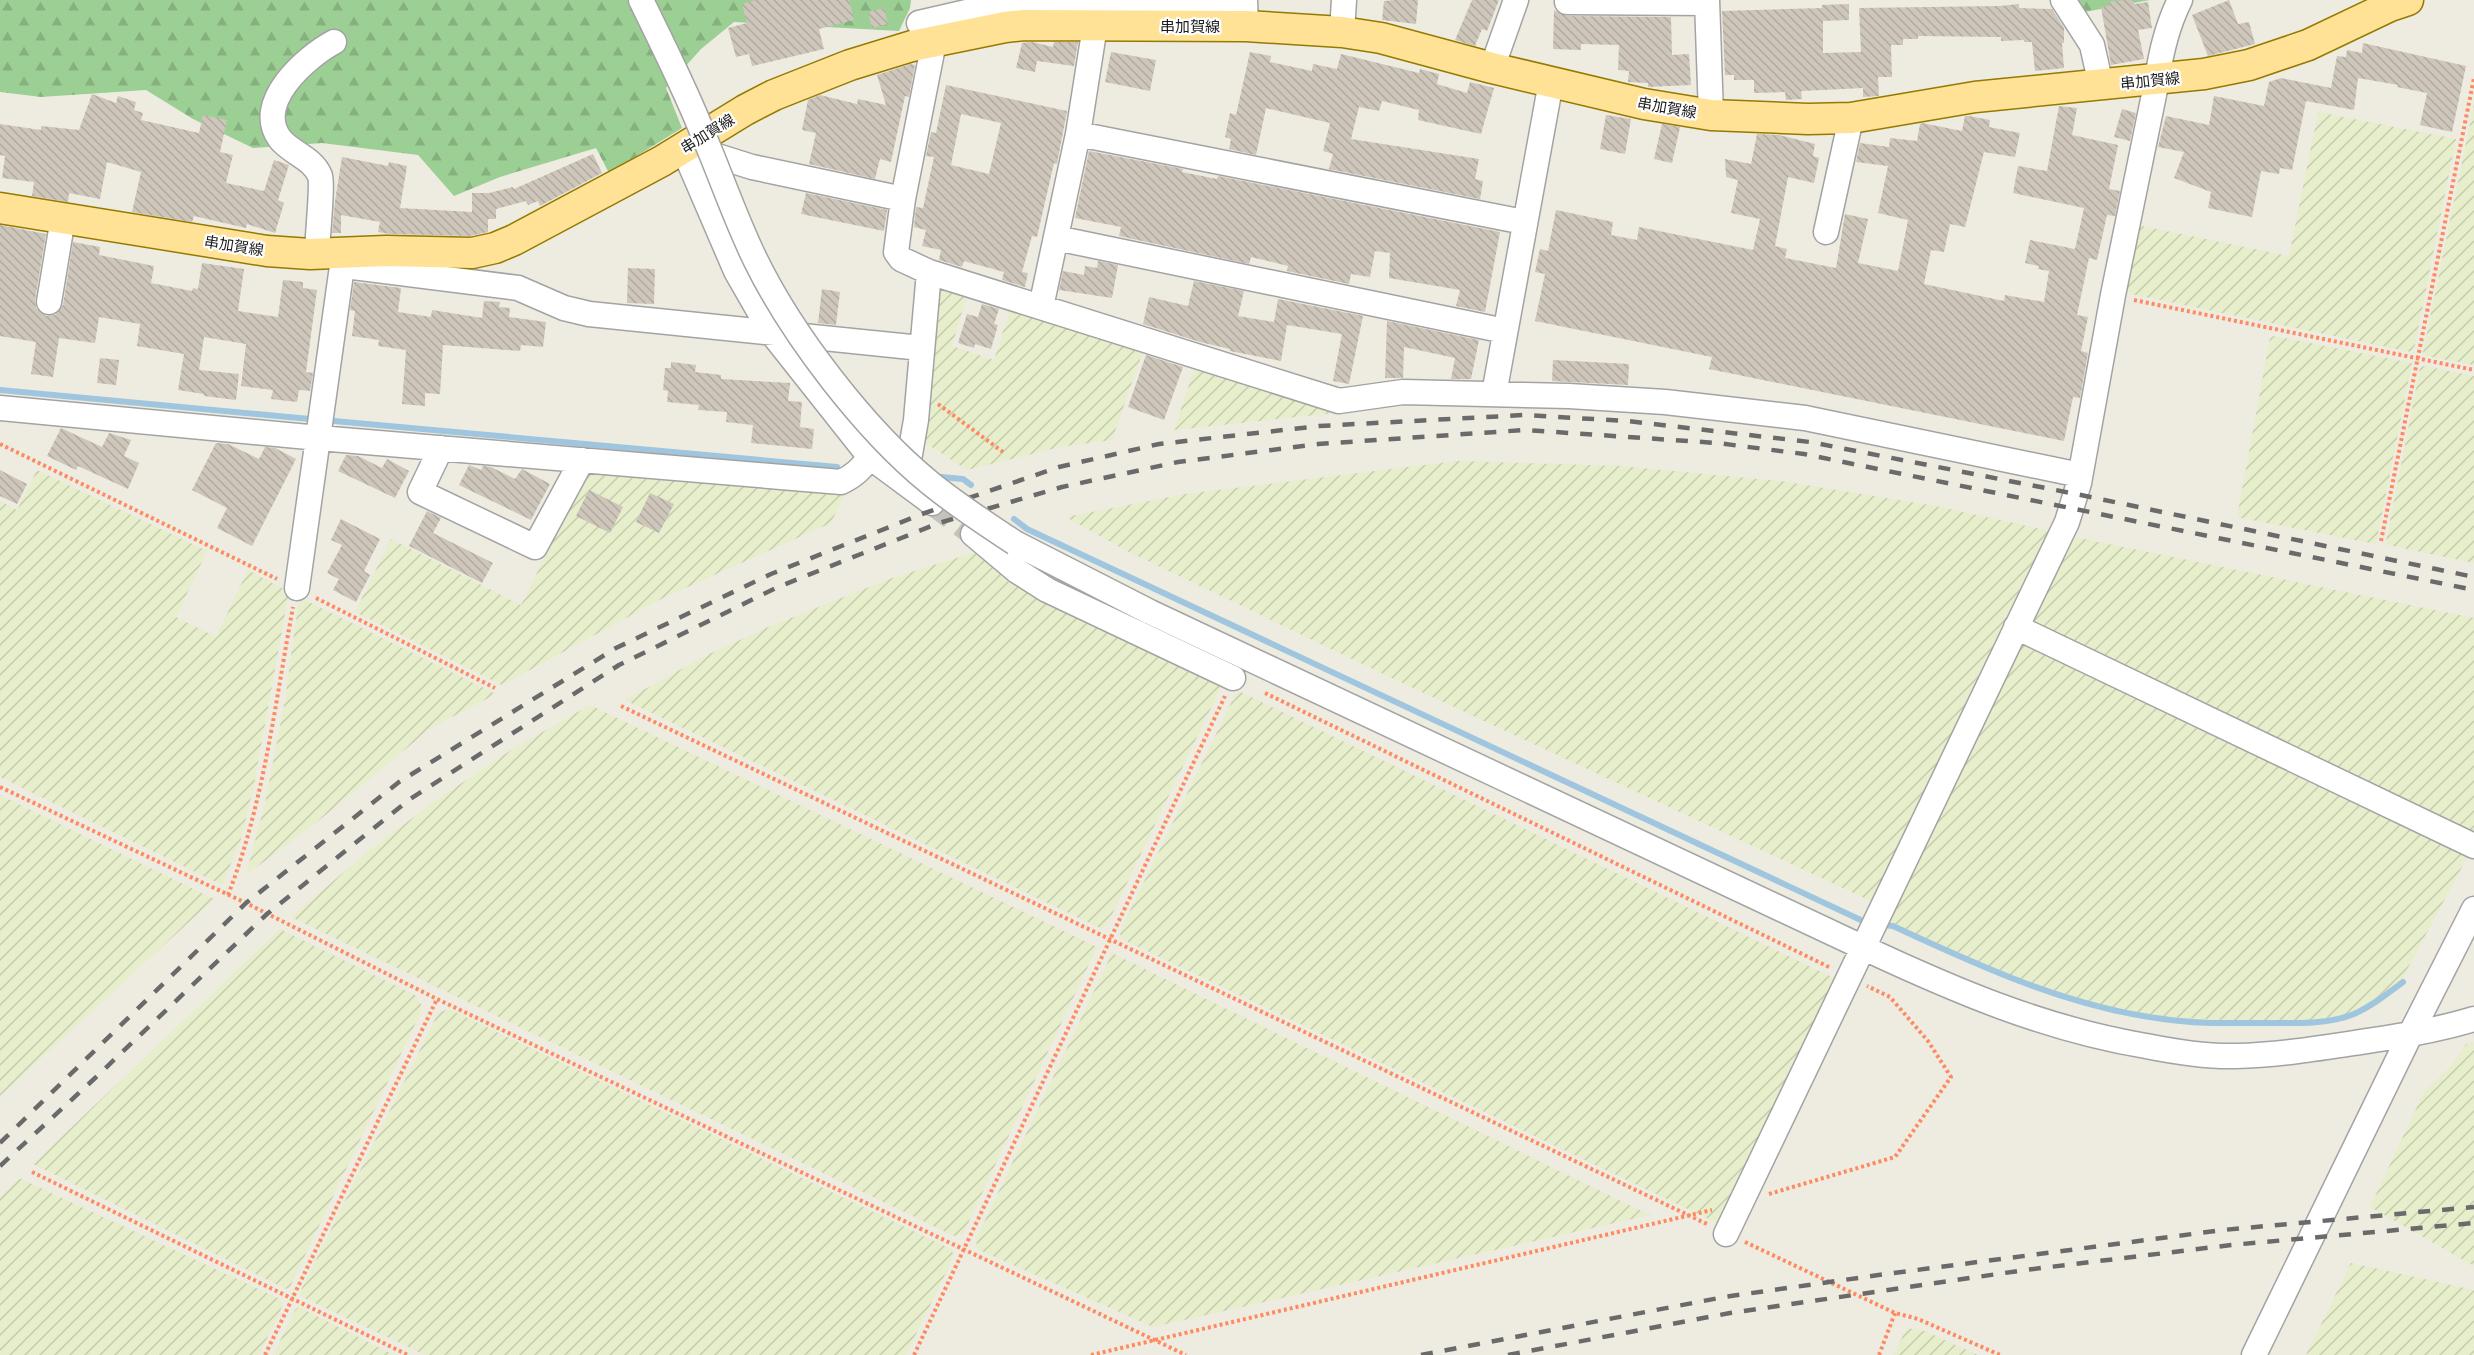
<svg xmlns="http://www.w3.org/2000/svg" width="2474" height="1355" viewBox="0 0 2474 1355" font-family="Commissioner,'Noto Sans JP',sans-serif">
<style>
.farmland{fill:url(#farmland-furrows)}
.forest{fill:url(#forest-firs)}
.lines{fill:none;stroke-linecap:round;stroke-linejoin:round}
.stream{stroke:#9fc6de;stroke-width:6}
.building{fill:url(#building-back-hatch);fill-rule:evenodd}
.minor-tunnel{stroke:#c4c2ba;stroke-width:24;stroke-dasharray:24 12;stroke-linecap:butt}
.minor-casing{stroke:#a3a3a3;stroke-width:27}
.major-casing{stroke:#947a00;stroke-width:33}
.path{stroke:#ff8a61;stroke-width:4;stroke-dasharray:3 3;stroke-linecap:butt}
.minor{stroke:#fff;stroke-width:24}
.major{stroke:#ffe295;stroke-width:30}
.rail{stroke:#6a6a6a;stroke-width:4.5;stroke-dasharray:12 12;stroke-linecap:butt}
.minor-bridge-casing{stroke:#a3a3a3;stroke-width:27;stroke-linecap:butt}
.minor-bridge{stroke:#fff;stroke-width:24}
.labels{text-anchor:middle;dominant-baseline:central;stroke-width:4.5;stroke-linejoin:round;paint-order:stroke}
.street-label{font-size:15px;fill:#1c1c1c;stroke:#fff}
</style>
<defs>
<pattern id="farmland-furrows" width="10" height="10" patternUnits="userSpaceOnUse" patternTransform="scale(1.5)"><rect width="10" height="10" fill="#e6eecb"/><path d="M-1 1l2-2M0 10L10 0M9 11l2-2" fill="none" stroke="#c5ccae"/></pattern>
<pattern id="forest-firs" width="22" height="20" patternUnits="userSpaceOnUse" patternTransform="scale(1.5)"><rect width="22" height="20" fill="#9ccf93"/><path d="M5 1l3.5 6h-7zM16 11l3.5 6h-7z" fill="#86b17e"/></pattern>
<pattern id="building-back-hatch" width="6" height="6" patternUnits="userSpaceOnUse" patternTransform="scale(1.5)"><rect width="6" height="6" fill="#cec6ba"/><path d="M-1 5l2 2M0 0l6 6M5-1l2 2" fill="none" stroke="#b0aa9f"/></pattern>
</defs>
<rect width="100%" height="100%" fill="#eeece1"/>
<path class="farmland" d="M2474,104V365L2426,356L2423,352Z
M2318,112L2456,139L2415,345L2411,352L2131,294L2124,288L2137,225L2289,256Z
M938,284L968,292L952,346L994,360L1011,306L1144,348L1112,440L1060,447L967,470L918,438Z
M2274,336L2412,363L2376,544L2237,517L2270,338Z
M2424,366L2474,376V563L2388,545L2386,542L2420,368Z
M1195,367L1335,413L1174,430Z
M1457,461L1620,466L1781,481L1936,506L2055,532L1875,903L1379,672L1125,550L1066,517L1185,494Z
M37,470L207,551L176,617L216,637L248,570L289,592L254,785L241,839L222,885L0,777V501L17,510Z
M593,471L845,493L831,523L665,597L502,685L355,612L391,539L521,605L584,479Z
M2069,536L2474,618V836L2032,624L2029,616Z
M982,550L1009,582L1222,685L1107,925L1102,929L625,700L707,655L766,628L889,579Z
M303,599L496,694L431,728L317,822L246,875L265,803L285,700L298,605Z
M2018,640L2469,854L2402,979L2377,1000L2351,1014L2307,1021H2240L2164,1017L2117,1009L2052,991L1974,962L1889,923Z
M1241,692L1838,980L1722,1221L1717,1223L1124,940L1119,933L1236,693Z
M590,705L1097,947L963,1234L954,1236L291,917L371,849L438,799L511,750Z
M0,795L214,899L0,1096Z
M280,929L415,995L421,1004V1012L290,1287L286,1289L33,1164Z
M1112,953L1650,1215L1153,1327L977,1249L976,1239Z
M449,1009L951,1249L954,1256L906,1355H425L302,1297L300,1292L438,1013Z
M2474,1042V1266L2370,1207L2424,1092L2451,1066L2466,1044Z
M19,1178L280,1299L283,1305L259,1355H0V1197Z
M2351,1263L2474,1290V1355H2306Z
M299,1307L394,1355H273L295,1310Z
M1907,1328L1925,1331L1978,1355H1893Z"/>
<path class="forest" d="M0,0H911L910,8L899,31L734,22L701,49L666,88L682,128L609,173L596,148L500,177L454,196L418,155L322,143L253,148L193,119L146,90L41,97L0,92Z
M2070,0H2150L2079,13Z"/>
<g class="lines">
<path class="stream" d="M0,390L310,419
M334,421L837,467
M941,477L963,479L971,485
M1014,519L1027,529L1865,922
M1883,925L1893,926C1979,966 2068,1007 2163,1019C2196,1024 2230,1023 2263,1023C2291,1023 2328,1025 2354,1014C2372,1006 2387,994 2403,982"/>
</g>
<path class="building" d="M756,0H849L854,20L819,29L824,49L752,66L749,54L736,57L728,28L747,23L742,4Z
M1394,0H1418L1416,24L1382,20L1384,1Z
M1472,0H1499L1487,31L1482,29L1475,46L1455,40Z
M2123,0H2134V4L2148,2L2152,28L2138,30L2144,59L2111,65L2101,7L2109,6L2108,2Z
M2229,0L2238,24L2249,22L2255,44L2208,56L2192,15Z
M1849,4V20L1823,21V53L1861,52L1859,8L2000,6L2019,4V8L2052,9L2064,28V43H2062L2064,68L2035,71L2032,42H2024V40L2001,41V37L1918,36V39H1903V45H1891L1892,77H1878L1879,96L1863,97V88L1801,91L1802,99L1786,100L1785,92L1754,93V80H1734V75H1725L1722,11L1822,8V5Z
M884,8L888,24L872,28L868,12Z
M1554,10L1567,16L1671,17L1672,55L1689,54L1691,85L1648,87V83L1628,82L1629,71L1618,70L1619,45L1581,44V50L1553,49Z
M1032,42L1053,47L1054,42H1078L1074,66L1037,61L1035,72L1016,68L1022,43Z
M2363,43L2466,66L2452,132L2420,125L2427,93L2397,87L2398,85L2358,78L2354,110L2306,101L2292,170L2280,168L2279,174L2261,171L2252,217L2208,208L2211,192L2174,178L2184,152L2158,147L2166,116L2209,125L2214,96L2264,106L2269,82L2281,78L2331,88L2337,56L2346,57L2347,50L2362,53Z
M1111,52L1156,60L1150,91L1105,82Z
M1250,52L1271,56L1270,62L1312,71L1313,64L1337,69L1341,54L1419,73L1420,69L1439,74L1437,84L1467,93L1470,82L1494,88L1481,134L1418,120L1419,110L1382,101L1379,111L1359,107L1351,139L1479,159L1475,179L1483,181L1480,199L1329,169L1333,154L1323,151L1330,123L1266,108L1256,155L1229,149L1231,139L1225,137L1230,113L1236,115Z
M911,64L915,65L909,97L905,96L891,162L880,159L875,179L809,164L816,133L802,130L808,100L820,95L857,104L858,99L886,105L877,75Z
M946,85L1067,111L1057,164L1054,163L1037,237L1032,236L1022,272L1028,273L1025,287L1002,280L1004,272L964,261L962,267L939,260L941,250L922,246L926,230L914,227L916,207L923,208L934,157L926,156L931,132L936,133ZM961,114L1001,123L989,174L951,165Z
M92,94L116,103L118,96L136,102L134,110L143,113L141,120L199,133L203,115L227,120L220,152L233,155L226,183L264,191L274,160L289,165L278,200L284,203L275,233L247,224L246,228L194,216L192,222L132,212L141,172L107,162L100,199L69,193L68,202L32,196L34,182L2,178L5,156L0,155V124L41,130V126L79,130Z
M2059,106L2077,108L2072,135L2118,145L2109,189L2120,191L2115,216L2107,215L2097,260L2089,258L2077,315L2088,317L2081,351L2088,353L2080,398L2073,397L2064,441L1709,369L1712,357L1535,321L1545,274L1535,272L1540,249L1548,251L1556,210L1613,222L1611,235L1637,240L1639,227L1753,250L1760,219L1731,213L1738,180L1726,177L1725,159L1751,164L1757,134L1779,135L1815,144L1813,156L1819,158L1814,183L1788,177L1775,246L1787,249L1785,258L1836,268L1845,214L1868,219L1858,263L1898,271L1908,220L1878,213L1888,166L1856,162L1860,143L1889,147L1890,138L1917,141L1920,124L1922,123L1962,131L1965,116H1969L1990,120L1989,127L2020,133L2015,157L1984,152L1965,227L1950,224L1944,252L1931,250L1924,284L2004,301L2005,295L2044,302L2049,271L2038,269L2039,266L2025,263L2030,240L2075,249L2084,208L2013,193L2018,166L2047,171Z
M2122,109L2136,113L2130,141L2114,137Z
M1606,115L1631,119L1625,154L1600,149Z
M1662,124L1680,127L1672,163L1654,159Z
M1089,151L1183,169L1182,172L1217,179L1218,176L1500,232L1485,312L1456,306L1460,290L1389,278L1390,253L1375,251L1370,277L1351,274L1349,284L1287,271L1288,266L1251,257L1249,264L1119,236L1121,227L1075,218Z
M593,154L602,173L540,206L538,201L528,205L526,201L496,209V219H488V232L470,236L390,234L378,232L380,222L341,215V233H332L335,201L342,157L388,166L389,162L407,166L400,208L472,212V193H489L513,187L514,189Z
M806,193L887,210L884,231L801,214Z
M0,225L46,234L35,300L36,308L46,316L55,315L63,305L73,242L100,247L99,255L154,266L151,283L192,291L193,288L198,289L202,263L244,269L238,311L278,317L283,280L303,282V288L317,290L306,372L313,373L310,391L299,390L297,402L271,399L273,390L241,386L246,344L204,337L199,370L239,374L236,400L204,396V394L178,390L184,354L137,346L140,324L99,317L95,343L59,338L53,377L31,374L36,342L0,336Z
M1098,261L1118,265L1112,298L1059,290L1063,271L1084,275L1085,266L1097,268Z
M628,268L655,269L654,304L627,303Z
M1194,281L1244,291L1238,316L1274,322L1278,299L1363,316L1349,384L1333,381L1342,334L1287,325L1281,361L1230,351V349L1200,342L1143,324L1149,297L1188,306Z
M354,282L401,288L398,312L431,317L432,310L482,318L484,301L500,302L499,307L510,308L509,317L546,322L543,347L521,345L520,351L443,345L440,394L425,393V406L402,404L406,350L378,346L379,340L352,336L355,311L350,310Z
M822,289L840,292L836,325L818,323Z
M982,304L999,309L994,324L998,325L991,349L975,344L974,348L958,343L967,314L978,317Z
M1387,321L1479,340L1471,379H1451L1455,358L1404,347L1403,378H1385Z
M1146,355L1183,367L1164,420L1128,407Z
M100,358L119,360L116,385L97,383Z
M1553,360L1629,364L1628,385L1552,381Z
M671,362L696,365L695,372L721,375V379L790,383L788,401L802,402L800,427L814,429L812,449L751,443L753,425L726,422L727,412L698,410L699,405L667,402L668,391L663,390L665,368H671Z
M61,428L102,447L109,433L131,440L124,456L139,463L128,489L78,466L76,470L47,456Z
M216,443L228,444L259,459L265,447L275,448L296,459L252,546L217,528L227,508L192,490Z
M346,455L358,456L382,468L387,459L409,471L395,498L338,471Z
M469,465L481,470L483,466L491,467L515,479L522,469L550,484L531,520L459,485Z
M0,470L27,484L17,504L0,496Z
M589,490L623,507L610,533L576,516Z
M650,493L674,504L659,533L636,522Z
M427,511L441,518L433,533L493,563L482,583L409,546Z
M341,519L380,539L364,571L370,575L356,602L333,590L339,579L327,573L342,545L331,540Z"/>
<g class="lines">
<path class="minor-tunnel" d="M932,503L973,534"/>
<g class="minor-casing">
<path id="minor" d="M641,0L660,39
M1707,0L1711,115
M2063,0L2092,45L2101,85
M1567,2L1707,3
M919,23L1001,4L1044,0L1245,1L1246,26
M1342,32L1344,0
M934,42L903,199L896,252L901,259L929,272L1339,401L1403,392L1569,396L1665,402L1805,418L2080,475
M1492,68L1516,0
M1078,134L1524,222
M695,149L752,167L903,199
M1826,232L1851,118
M1056,238L1505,331
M317,254C317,240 323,185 320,176C313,158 291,153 280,139C253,103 306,57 334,42
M342,261L353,267L518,288L564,308L589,314L921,348
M49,302L63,218
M1041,307L1078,134L1095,26
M1494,394L1551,82
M0,408L319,438L841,482C854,476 861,469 870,457L771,332L736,271L683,148
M441,448L420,492L535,547L582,460
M870,457L932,503
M905,483L916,420L929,272
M973,534L1017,571L1047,590L1233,678
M1015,543L1150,612L1864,948C1956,991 2045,1029 2146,1046C2176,1052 2206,1057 2236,1056C2276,1055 2315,1049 2354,1043C2394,1037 2435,1031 2474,1019
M297,588L344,252
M2016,627L2474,846
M1726,1234L2067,522L2079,483L2113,295L2157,80C2161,51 2167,26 2180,0
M2254,1355L2410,1035L2474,909"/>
</g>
<g class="major-casing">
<path id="major" d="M0,208L267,251L310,254L386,251L472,253L495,248L514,240L662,161L745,110L774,95L850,65L912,46L1005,27L1024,25L1246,26L1342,32L1381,38L1492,68L1644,104L1711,115L1808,119L1851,118L1975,97L2204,74L2249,65L2308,45L2390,6L2408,0"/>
</g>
<path class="path" d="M2134,300L2474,370
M938,404L1003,452
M0,444L277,579
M2381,541L2474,78
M316,598L495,688
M1265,693L1831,968
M621,706L1709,1225
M0,787L246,903L437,999L1186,1355
M228,895C264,803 275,703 293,607
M32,1172L408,1355
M1769,1194L1895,1157L1951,1077L1928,1041L1890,997L1867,986
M1745,1242L1895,1313L1918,1319L2000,1355
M265,1355L437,999
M914,1355L1225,696
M1091,1355L1712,1210
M1879,1355L1895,1313"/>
<use href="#minor" class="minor"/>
<use href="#major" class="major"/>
<path class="rail" d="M0,1143L246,903L399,782L616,648L771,574L922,514L1059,467L1159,444L1319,426L1524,415L1627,421L1810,442L2076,494L2474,577
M0,1166L94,1079L267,914L410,799L619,665L778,587L939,523L1062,487L1178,462L1318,444L1525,430L1717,443L1804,454L2474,590
M1421,1355L1724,1297L1886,1274L2223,1230L2474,1207
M1508,1355L1730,1313L2025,1270L2231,1245L2474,1223"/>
<g class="minor-bridge-casing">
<path id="minor-bridge" d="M660,39C675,70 690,101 703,134C721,176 735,218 755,259C792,335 865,430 930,483C957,505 986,524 1015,543"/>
</g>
<use href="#minor-bridge" class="minor-bridge"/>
</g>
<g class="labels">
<g class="street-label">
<text x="1190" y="26">串加賀線</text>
<text transform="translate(2150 80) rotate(-6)">串加賀線</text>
<text transform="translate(1667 107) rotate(10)">串加賀線</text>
<text transform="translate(707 133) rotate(-32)">串加賀線</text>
<text transform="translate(234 245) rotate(9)">串加賀線</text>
</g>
</g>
</svg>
